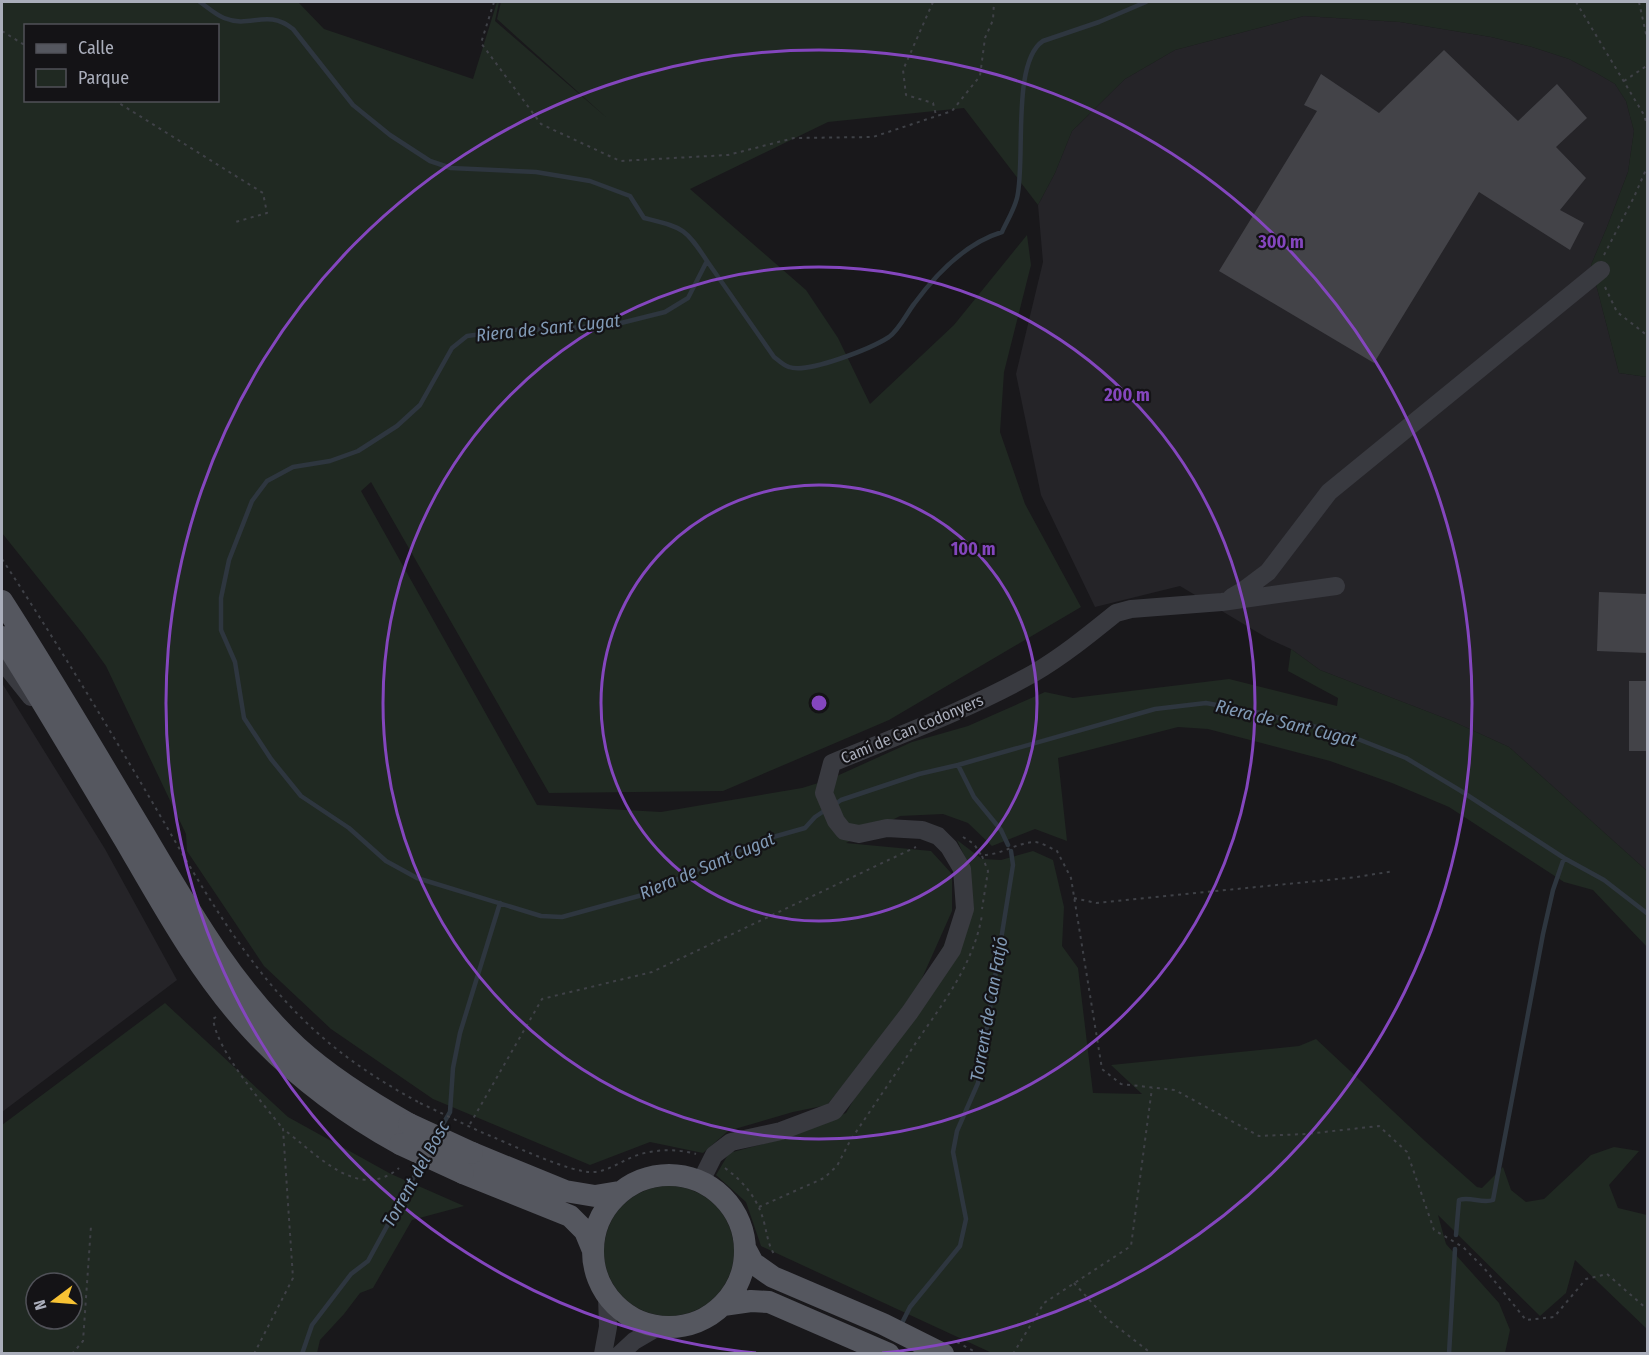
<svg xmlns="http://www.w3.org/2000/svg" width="1649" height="1355" viewBox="0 0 1649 1355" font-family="'Fira Sans Condensed',sans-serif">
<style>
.built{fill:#252428}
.green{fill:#202922;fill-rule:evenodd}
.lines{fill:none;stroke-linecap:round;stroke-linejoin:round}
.stream{stroke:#2e363f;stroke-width:4.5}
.building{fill:#434348}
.path{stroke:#3f4147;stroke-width:2;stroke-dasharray:3 4.5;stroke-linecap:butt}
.minor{stroke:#393a40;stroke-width:18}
.major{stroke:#55575f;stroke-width:22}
.path-bridge{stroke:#3f4147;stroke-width:2;stroke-dasharray:3 4.5;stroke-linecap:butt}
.major-bridge{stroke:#55575f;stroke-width:22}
.ring{fill:none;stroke:#8446be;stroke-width:3}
.labels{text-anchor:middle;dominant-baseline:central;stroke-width:4.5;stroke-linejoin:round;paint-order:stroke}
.street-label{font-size:16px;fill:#aaaebb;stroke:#141316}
.water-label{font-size:18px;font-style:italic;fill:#819ab6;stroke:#141316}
.centre{fill:#8446be;stroke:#141316;stroke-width:3}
.ring-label{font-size:18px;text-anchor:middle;font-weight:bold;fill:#8446be;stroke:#141316;stroke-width:4.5;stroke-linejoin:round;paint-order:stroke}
</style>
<rect width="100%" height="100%" fill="#19181b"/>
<path class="built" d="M1304,16L1400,22L1491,37L1532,47L1569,59L1598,74L1615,84L1626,101L1634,131L1628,172L1607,227L1591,265L1619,373L1647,377V871L1509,747L1452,721L1320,670L1291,649L1267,638L1180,586L1095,607L1041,495L1016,374L1043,262L1038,205L1055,173L1072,131L1125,79L1175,50Z
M2,683L105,849L177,980L2,1112Z"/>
<path class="green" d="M2,2H298L324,29L473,79L497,2H499L495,21L607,118L497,19L501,2H1647V377L1619,373L1591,265L1607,227L1628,172L1634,131L1626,101L1615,84L1598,74L1569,59L1532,47L1491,37L1400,22L1304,16L1175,50L1125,79L1072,131L1055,173L1038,205L964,108L828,122L690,189L806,290L838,338L870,404L954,325L1027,235L1031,265L1004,372L1000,432L1025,504L1081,607L889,720L723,791L549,793L371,482L361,491L537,805L661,812L802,788L828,780L912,742L968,726L1045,692L1073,698L1229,679L1337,706L1338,698L1288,671L1291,649L1320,670L1452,721L1509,747L1647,871V947L1593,890L1564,882L1449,807L1392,783L1330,761L1208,729L1178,727L1058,758L1067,841L1035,829L992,846L968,823L943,814L900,816L846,843L931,851L952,874V911L915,994L972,898L970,868L957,840L982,859L1001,860L1033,851L1053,860L1064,907L1062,946L1078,968L1093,1093L1142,1094L1111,1065L1299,1046L1316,1039L1425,1141L1477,1187L1482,1188L1503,1167L1511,1190L1526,1202L1544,1199L1591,1155L1614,1147L1639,1151L1609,1185L1618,1208L1647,1215V1329L1575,1260L1566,1293L1540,1316L1438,1215L1446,1244L1499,1303L1510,1330L1505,1353H992L761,1246L746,1202L716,1175L729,1153L771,1142L846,1113L908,1005L827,1105L793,1112L728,1131L703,1153L650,1142L590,1165L433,1099L331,1029L264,966L187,851L186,834L106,666L83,634L2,533ZM26,26H218V100H26Z
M165,1003L288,1117L391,1174L464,1206L412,1220L373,1288L360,1293L344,1314L320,1340L317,1353H2V1125ZM36,1283H72V1319H36Z
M604 1251a65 65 0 1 1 130 0a65 65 0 1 1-130 0Z"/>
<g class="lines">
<path class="stream" d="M200,2C207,7 216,15 224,18C251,29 266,8 293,29L353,105L390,135L430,161L451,168L536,172L590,181L630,196L644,218C683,228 685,227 707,261L688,298L665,312L621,323L562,329L512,330L467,336L452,348L420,405L397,426L358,451L330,461L293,467L267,481L252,501L229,560L221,598V630L235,662L244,718L271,759L301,796L349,828L386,861L417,878L541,916L562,917L646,894L759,841L805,828L815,817L827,809
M707,261L774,357C778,360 784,366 789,367C808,374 872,348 889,337C899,330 907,313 914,304C936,274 966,243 1002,232C1007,221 1014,210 1017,198C1026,162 1011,62 1043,41L1099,22L1146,2
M958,765L974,797L1001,830L1008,845
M834,805L841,800L919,774L958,765L1155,709L1206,703L1260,713L1345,734L1406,758L1461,791L1564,858L1604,880L1648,914
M439,1131L450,1112L453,1068L460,1033L500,903
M1456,1235L1459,1200C1470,1196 1482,1204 1493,1200L1543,934L1553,890L1564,858
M901,1325L910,1307L960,1246L966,1219L953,1152L957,1131L978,1083L1013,865L1011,851
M302,1354L312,1325L351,1274L368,1261L422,1162
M1449,1354L1455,1249"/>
</g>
<path class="building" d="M1444,50L1518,121L1557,84L1587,118L1556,147L1586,178L1560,210L1584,223L1570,250L1479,192L1374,363L1219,271L1317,111L1304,105L1321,74L1379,113Z
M1599,592L1647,594V653L1597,651Z
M1629,681H1647V751H1629Z"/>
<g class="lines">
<path class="path" d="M494,2L481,43L541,124L620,161L728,155L794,138L873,137L952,111L980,76L985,38L993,20L994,2
M933,2L903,70L906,95L933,103L936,115
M1576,2L1644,115L1648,128
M1639,2L1648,43
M2,31L26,46
M1624,81L1648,65
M114,100L263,193L267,213L232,223
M1604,255L1634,197L1648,165
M1605,287L1617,312L1648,336
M2,559C50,632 96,707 141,783C194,872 242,967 322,1037C352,1063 385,1084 420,1103
M963,837L974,844L981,855C1000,856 1015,843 1034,842C1041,842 1050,848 1057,851L1071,878L1102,1069L1121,1084L1175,1090L1259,1136L1306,1134L1379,1126L1407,1152L1434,1230L1463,1247L1484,1268L1526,1320L1554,1317L1586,1279L1607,1274L1648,1310
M982,856L988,871L982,909
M1074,898L1096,903L1357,877L1394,871
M216,1017L213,1019C218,1053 262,1102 283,1129
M470,1124L542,999L652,972L916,847
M481,1132C506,1142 571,1174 594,1172C607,1171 617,1164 628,1159C648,1149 675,1148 696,1154
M725,1168C744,1182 758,1199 764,1222C767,1234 768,1244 774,1254
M759,1207L824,1178L837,1166L850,1141C872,1108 895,1075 917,1041C944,1002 974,963 982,915
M1074,1283L1106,1318L1152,1354
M957,1342L979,1354
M72,1354L83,1341L91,1226
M254,1354L293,1278L283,1129C315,1152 358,1203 399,1168
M1013,1354L1044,1303L1131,1246L1152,1088"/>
<path class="minor" d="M1232,597L1244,590L1268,572L1329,492L1601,270
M2,661L31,697
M701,1181L714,1155L731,1142L781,1131L834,1111L910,1012L952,950L965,909L962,869L949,847L938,836L922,830L887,828L859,834L844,831L836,821L824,793L832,763C900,735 970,709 1034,673C1063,656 1090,634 1116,613L1131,609L1222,602L1336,586
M603,1354L608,1327L607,1296
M620,1354L634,1341L658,1327"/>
<path class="major" d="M2,601C51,677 97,756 144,834C189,910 232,986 297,1047C331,1078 370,1102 409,1124
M2,637C46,706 87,777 129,847C166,911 202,976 253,1031C296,1077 346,1114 400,1144
M472,1153L565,1191L595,1196L619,1192
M463,1173L570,1216L585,1231L592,1248
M593 1251a76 76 0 1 1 152 0a76 76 0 1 1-152 0Z
M745,1248L753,1263L773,1277L883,1324L943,1354
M723,1305L751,1301L769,1302L889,1354"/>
<path class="path-bridge" d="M420,1103L481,1132"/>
<path class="major-bridge" d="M409,1124L472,1153
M400,1144L463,1173"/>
</g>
<g class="ring">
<circle cx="819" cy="703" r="218"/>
<circle cx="819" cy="703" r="436"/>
<path d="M756 1353A653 653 0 1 1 882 1353"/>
</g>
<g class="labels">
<g class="street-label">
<text transform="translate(912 729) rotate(-23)">Camí de Can Codonyers</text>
</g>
<g class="water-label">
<text transform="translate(548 328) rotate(-6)">Riera de Sant Cugat</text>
<text transform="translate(1286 723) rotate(14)">Riera de Sant Cugat</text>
<text transform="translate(707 866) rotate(-23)">Riera de Sant Cugat</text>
<text transform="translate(989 1009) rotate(-80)">Torrent de Can Fatjó</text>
<text transform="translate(416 1174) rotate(-61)">Torrent del Bosc</text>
</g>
</g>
<circle cx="819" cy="703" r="9" class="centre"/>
<g class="ring-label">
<text x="1281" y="248">300 m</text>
<text x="1127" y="401">200 m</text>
<text x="973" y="555">100 m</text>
</g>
<rect width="1649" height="1355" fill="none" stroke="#aaaebb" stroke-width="6"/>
<rect x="24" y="24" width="195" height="78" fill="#141316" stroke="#505158" stroke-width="1.5"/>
<rect x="36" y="44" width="30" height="9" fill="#55575f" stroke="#505158" stroke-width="1.5"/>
<text x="78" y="54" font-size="18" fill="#aaaebb">Calle</text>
<rect x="36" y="69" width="30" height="18" fill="#202922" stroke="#505158" stroke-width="1.5"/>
<text x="78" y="84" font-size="18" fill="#aaaebb">Parque</text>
<g transform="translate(54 1301) rotate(254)"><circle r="28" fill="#141316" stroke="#505158" stroke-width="1.5"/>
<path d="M0-4.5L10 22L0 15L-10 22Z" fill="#f7c234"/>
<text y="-9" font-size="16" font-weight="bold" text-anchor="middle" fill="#aaaebb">N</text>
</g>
</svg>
